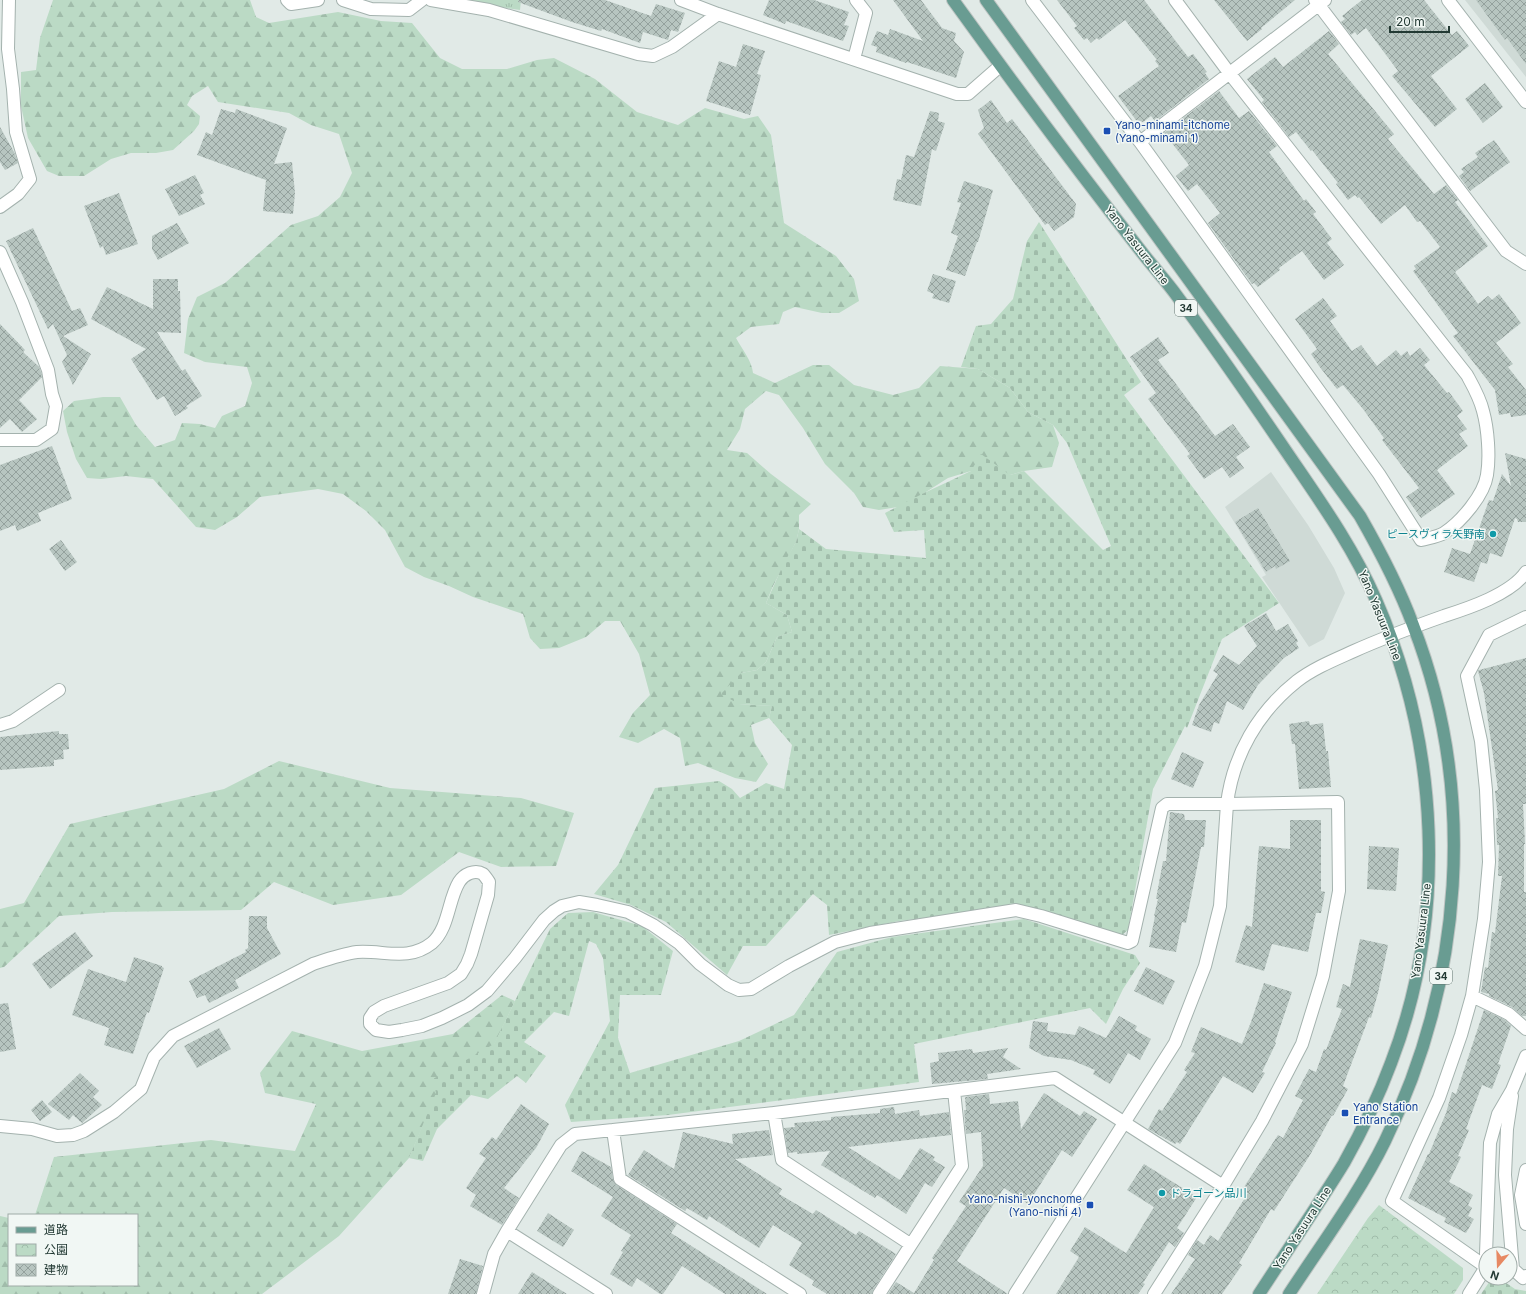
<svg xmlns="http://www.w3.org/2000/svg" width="1526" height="1294" viewBox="0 0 1526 1294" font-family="Inter,'Noto Sans JP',sans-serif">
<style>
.built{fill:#cfdad6}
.grass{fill:url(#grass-tufts)}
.forest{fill:url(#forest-firs)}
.cemetery{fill:url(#cemetery-stones)}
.park{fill:url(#park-crowns)}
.building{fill:url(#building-cross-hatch)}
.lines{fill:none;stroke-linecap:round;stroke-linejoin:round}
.minor-casing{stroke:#a4b2ae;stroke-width:14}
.tertiary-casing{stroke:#a4b2ae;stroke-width:14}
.primary-casing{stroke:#bdc4c2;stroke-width:14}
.minor{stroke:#fff;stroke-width:12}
.tertiary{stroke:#fff;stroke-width:12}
.primary{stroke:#699c92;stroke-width:12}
.transit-dot{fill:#1a4fb4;stroke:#f1f7f4;stroke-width:1.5}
.culture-dot{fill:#0f9aa8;stroke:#f1f7f4;stroke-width:1.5}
.labels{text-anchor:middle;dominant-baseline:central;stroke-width:3;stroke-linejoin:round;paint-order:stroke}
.shield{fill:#f1f7f4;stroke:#61736e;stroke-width:1}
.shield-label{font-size:10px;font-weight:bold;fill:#233a34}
.transit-label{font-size:11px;fill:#164399;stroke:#f1f7f4;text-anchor:start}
.street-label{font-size:11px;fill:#233a34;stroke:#f1f7f4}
.culture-label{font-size:11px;fill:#0d838f;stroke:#f1f7f4;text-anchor:end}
</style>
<defs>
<pattern id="grass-tufts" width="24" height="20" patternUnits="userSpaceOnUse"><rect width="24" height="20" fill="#bbdac5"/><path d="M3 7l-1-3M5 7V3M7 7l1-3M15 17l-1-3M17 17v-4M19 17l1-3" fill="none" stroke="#a0bcaa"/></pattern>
<pattern id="forest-firs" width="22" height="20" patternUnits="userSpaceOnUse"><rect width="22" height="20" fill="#bbdac5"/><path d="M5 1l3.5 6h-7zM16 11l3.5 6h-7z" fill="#a0bcaa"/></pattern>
<pattern id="cemetery-stones" width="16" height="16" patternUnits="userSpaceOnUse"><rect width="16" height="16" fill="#bbdac5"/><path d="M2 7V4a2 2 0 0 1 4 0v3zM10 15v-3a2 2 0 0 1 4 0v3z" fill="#a0bcaa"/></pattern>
<pattern id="park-crowns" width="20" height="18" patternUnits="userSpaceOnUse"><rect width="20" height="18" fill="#bbdac5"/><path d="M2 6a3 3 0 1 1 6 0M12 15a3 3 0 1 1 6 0" fill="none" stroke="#a0bcaa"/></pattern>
<pattern id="building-cross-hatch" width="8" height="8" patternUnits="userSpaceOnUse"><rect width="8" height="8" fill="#b7c5c0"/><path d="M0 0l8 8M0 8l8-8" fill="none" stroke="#94a19d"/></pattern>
</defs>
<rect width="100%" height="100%" fill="#e1eae7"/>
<path class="built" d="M1465,0H1526V77Z
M1271,472L1308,525L1334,568L1345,593L1324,639L1309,647L1262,577L1266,575L1225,507Z"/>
<path class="grass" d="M456,0H521L520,10Z"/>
<path class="forest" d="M53,0H250L256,17L269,23L338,12L381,21L412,23L440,58L462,69H507L537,60L554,58L595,79L637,112L678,125L705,108L744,119L758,116L771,135L784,223L836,256L854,279L859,301L839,313H822L795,307L783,312L779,324L751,327L736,338C742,349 752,361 753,373L775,383L813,365H829L854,385L893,395L919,388L940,366L978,369L1010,388L1028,412L1053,425L1059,443L1052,467L1024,471L1010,475L971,471L948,478L904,506L879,510L863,507L854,493L825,464L803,428L779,395L766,391L745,409L740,429L727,450L747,453L771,474L811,504L799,515V529L796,542L773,586L766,603L787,615L792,632L777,637L766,662L757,670L741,673L739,704L772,706L769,718L751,725L755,743L768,764L756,782L735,778L698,763L685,766L680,738L664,729L638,743L619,737L633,713L650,695L639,654L620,621H605L586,637L559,648L540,649L530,638L523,614L473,597L449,586L424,577L405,567L385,530L366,511L343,494L318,489L260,497L237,517L215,530L196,527L153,479L126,476L101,479L87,478L76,459L67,432L63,411L74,401L103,397H120L136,425L155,447L175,440L182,423L200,424L215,428L222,416L245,406L252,383L247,367L205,362L184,353L188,319L197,297L225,283L291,225L318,216L340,197L352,173L339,134L311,125L289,113L218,102L208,86L192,96L187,105L200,116L199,124L194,131L173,150L156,153H131L111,159L84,176H59L47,171L28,138L21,106V72L36,70L40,38Z
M279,761L390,788L521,798L574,813L556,866L501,867L459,852L401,895L333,905L274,882L241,910L112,912L59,916L4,967L0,968V909L24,903L70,824L224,789Z
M502,995L515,1001L494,1045L480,1053L437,1093L409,1158L339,1236L262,1294H0V1216L9,1218V1285H137V1215H35L54,1157L211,1140L295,1151L316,1104L265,1093L260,1073L292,1031L362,1051L453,1034Z"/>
<path class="cemetery" d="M1039,222L1141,382L1124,395L1279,603L1222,639L1187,728L1185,726L1153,789L1128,930L1122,935L1022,906L899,921L829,935L827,905L813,894L766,946H743L727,975L666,922L631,905L594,894L618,865L655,788L719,781L732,789L740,798L766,783L784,789L792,745L769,718L772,706L739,704L721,694L741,673L757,670L766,662L777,637L792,632L787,615L766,603L784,563L796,542L799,529L826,549L926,558L924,530L894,532L885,513L924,493L971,471L981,454L1010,475L1024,471L1103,550L1111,546L1067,443L1053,425L1028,412L1010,388L978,369L961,367L976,326L991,324L1013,299L1027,241Z
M593,912L642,926L673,951L661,995H620L618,1038L630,1073L739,1041L794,1015L837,952L892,937L1024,919L1135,955L1140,963L1123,989L1106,1024L1090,1008L914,1044L919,1082L668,1115L571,1122L565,1105L610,1021L603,958L596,944L589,941L569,1016L554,1012L524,1042L546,1056L526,1083L517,1076L488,1099L471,1095L437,1129L423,1161L409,1158L436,1093L433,1079L494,1044L550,929L568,913Z
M1492,1278H1499L1515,1289L1526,1291V1294H1481Z"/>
<path class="park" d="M1379,1205L1463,1268V1280L1454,1294H1317L1368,1218Z"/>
<path class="building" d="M519,0H605L651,16L656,4L685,13L678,32L671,30L668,40L643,32L640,43L602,29L601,31L572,22L518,2Z
M769,0H814L849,12L844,25L849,26L843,41L786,21L785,24L763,15Z
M893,0H921L942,28L956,33L954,41L964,52L956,78L907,62L906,63L876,52L877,47L871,45L877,31L888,35L890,29L923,41Z
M1057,0H1144L1188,57L1193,54L1207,72L1205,73L1209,79L1155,121L1151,116L1143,122L1136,120L1118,96L1159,66L1155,61L1157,60L1125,20L1099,40L1097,38L1091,43L1087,38L1084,40L1074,28L1077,26Z
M1214,0H1295L1261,28L1262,29L1247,41Z
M1362,0H1424L1452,35L1457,31L1469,46L1431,76L1457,109L1435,127L1392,76L1398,71L1366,28L1357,35L1355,32L1351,35L1341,22L1345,19L1342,16Z
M1476,0H1526V64L1507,38L1505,40Z
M1329,31L1339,44L1328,54L1394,134L1388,139L1434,194L1446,185L1458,200L1455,202L1488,246L1455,272L1478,304L1488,296L1492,300L1499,294L1521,323L1496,343L1513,364L1508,367L1526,390V415L1511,417L1510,413L1499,415L1495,390L1453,336L1458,333L1413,271L1416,269L1414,266L1440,247L1420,221L1417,222L1405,205L1381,224L1359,197L1358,198L1355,195L1348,200L1336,184L1338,183L1312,150L1311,151L1296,132L1289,137L1262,102L1264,100L1247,79L1275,57L1283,67Z
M743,44L765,51L757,74L761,75L750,115L706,101L719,61L736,67Z
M1485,83L1503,107L1483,123L1465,99Z
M1219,91L1239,118L1249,111L1277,146L1269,152L1304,201L1306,199L1316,212L1313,214L1332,239L1327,243L1344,265L1324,280L1302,251L1279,268L1280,270L1258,287L1254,283L1252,284L1208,223L1220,213L1197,184L1188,191L1176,176L1189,165L1164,133Z
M991,100L1007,123L1012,119L1076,204L1074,217L1054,231L1048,223L1045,225L978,134L984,128L978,110Z
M221,109L235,113L236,109L287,128L274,164L292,162L295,193L293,214L263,211L266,180L197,155L206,132L212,135Z
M930,111L939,113L938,121L945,123L936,151L932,149L921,206L893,200L897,179L901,180L906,155L914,157Z
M0,127L14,152L18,163L5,170L0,162Z
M1494,140L1510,162L1470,191L1459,176L1464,172L1461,169L1478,157L1475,153Z
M195,175L204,193L200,195L205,204L179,216L165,189Z
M964,181L993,190L978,242H977L965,276L946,270L958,236L951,233L961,203L957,202Z
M119,193L138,244L106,255L103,246L100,248L84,206Z
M177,223L189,243L158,260L152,249V236Z
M33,228L72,311L80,308L88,325L63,336L91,354L73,385L62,362L67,355L53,324L48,329L6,241Z
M933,274L956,281L949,303L932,298L934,294L927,291Z
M153,279H178V291H180L181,333L157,332L182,371L185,369L202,396L186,406L188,408L175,416L164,396L157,400L131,359L146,349L91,319L107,287L153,309Z
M1323,298L1337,316L1330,321L1352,351L1361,345L1377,366L1396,350L1401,356L1407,351L1410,356L1420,348L1430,360L1424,365L1447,393L1449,392L1463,411L1457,416L1467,429L1459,434L1468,446L1437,470L1455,494L1421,518L1406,497L1419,488L1382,440L1384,438L1363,409L1343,385L1337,389L1319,366L1311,354L1317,349L1295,319Z
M0,324L25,350L23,352L39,367L41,372L42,377L19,400L37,419L22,432L10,419L0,428Z
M1158,337L1169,353L1158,360L1215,436L1233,424L1250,447L1236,457L1244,468L1230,478L1222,467L1204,479L1187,456L1190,454L1148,399L1156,393L1130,357Z
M52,446L72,499L38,513L41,521L17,531L15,525L0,531V465Z
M1505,453L1526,459V522H1518L1517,519L1515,518L1502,557L1490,553L1487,564L1481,562L1474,582L1444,572L1452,548L1470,554L1489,500L1493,501L1502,474L1511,486Z
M1258,508L1290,561L1276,569L1275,566L1266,572L1235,522Z
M61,540L77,562L65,571L49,549Z
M1266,613L1276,631L1288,624L1298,641L1296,643L1299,648L1284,658L1258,685L1243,710L1227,701L1219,724L1214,722L1211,732L1192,725L1199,705L1218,674L1213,671L1223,655L1239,665L1257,646L1244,626Z
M1526,658V804H1523L1525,844H1524V892H1526V1016H1522L1512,1007L1489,996V994L1481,992L1485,967L1488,968L1492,932L1495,933L1502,876H1498L1499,845H1497L1496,818H1498L1495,791L1498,790L1484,693L1478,671L1479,670Z
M1309,721L1310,725L1323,723L1326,751H1328L1331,787L1299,789L1295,744H1292L1289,724Z
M59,731V734H68L69,749L63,750L64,759L54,760V766L0,770V737Z
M1182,752L1204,762L1193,788L1171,779Z
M1170,812L1184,814L1185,820H1206L1204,847H1201L1186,923L1182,922L1176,952L1149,947L1155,916H1154L1158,899H1156L1163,861H1166Z
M1290,820H1321V891L1325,892L1321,913H1316L1308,952L1272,944L1264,971L1235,962L1246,925L1252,927L1259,846L1290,849Z
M1369,846L1399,848L1396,891L1367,889Z
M249,916H267V928L281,954L235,980L239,988L209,1003L205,995L197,998L189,981L246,952L245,950L248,948Z
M75,932L93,956L50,989L32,964Z
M1360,939L1388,945L1378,993L1371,1018L1369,1017L1343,1086L1348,1089L1333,1116L1332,1115L1310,1155L1274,1211L1271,1209L1239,1263L1242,1265L1222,1294H1171L1195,1259L1188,1255L1197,1240L1204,1245L1210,1235L1218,1241L1248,1193L1242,1190L1278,1135L1283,1138L1303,1100L1295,1096L1309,1069L1316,1072L1324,1049L1326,1050L1342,1009L1336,1007L1343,984L1350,987Z
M134,957L162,966V967L164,968L149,1013L147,1012L133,1054L104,1045L109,1028L72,1015L88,969L126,982Z
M1146,967L1175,981L1163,1005L1134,991Z
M1264,983L1292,992L1275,1042L1276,1043L1262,1072L1265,1073L1253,1093L1223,1076L1180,1144L1177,1142L1175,1144L1148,1129L1159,1109L1162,1111L1187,1072L1184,1070L1195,1053L1191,1052L1201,1027L1242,1044L1251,1022Z
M8,1003L16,1049L0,1052V1004Z
M1484,1010L1505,1020L1511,1026L1498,1064L1501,1065L1492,1089L1482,1085L1466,1129L1469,1130L1458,1156L1461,1157L1449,1182L1473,1195L1468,1205L1472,1208L1468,1216L1474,1219L1466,1233L1444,1222L1446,1218L1408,1198L1428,1154H1429L1446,1113L1452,1092L1456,1094Z
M1119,1016L1137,1026L1135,1030L1151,1039L1140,1060L1128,1053L1110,1084L1093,1074L1095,1070L1071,1060L1044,1056L1029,1048L1033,1021L1048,1023L1047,1031L1075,1035L1079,1026L1106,1038Z
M219,1028L231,1049L197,1068L184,1046Z
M1008,1048L1003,1057L1021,1069L987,1074L988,1079L932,1084L930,1063L939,1061L938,1053L972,1049L973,1053Z
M80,1073L99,1091L93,1097L102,1105L82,1123L73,1115L69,1120L48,1104Z
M1044,1093L1080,1116L1084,1111L1097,1119L1072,1157L1062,1150L1028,1204L1004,1188L957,1261L1008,1294H888L896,1282L914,1293L934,1260L932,1258L966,1206L959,1202L983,1166L981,1132L966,1134L964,1110H966L965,1097L989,1094L990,1104L1018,1101L1021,1129Z
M42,1100L52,1112L40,1121L31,1110Z
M521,1104L549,1124L536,1148L504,1188L519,1198L502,1225L470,1206L476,1195L466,1188L486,1158L479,1154L492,1137L496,1140Z
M894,1107L895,1114L919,1110L920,1116L949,1112L951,1135L848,1147L900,1180L920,1148L935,1157L933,1160L945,1167L932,1187L925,1183L906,1214L877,1195L875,1198L821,1165L830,1151L797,1154V1152L788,1153L784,1128L795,1127L794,1123L831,1120V1117L880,1113V1109Z
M769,1130L773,1155L735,1159L782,1189L779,1194L813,1214L816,1210L856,1235L859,1231L896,1254L873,1290L872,1294H827L812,1285L814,1281L789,1265L802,1243L773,1225L759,1248L709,1216L707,1220L687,1208L685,1211L628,1175L644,1150L674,1169L683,1132L733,1144L732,1134Z
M582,1151L611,1167L613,1180L616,1185L677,1224L671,1233L767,1294H725L682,1266L663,1294H660L637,1278L632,1287L610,1274L623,1252L621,1251L631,1235L601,1216L613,1197L571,1171Z
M1144,1164L1197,1197L1177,1228L1184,1233L1175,1247L1169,1242L1143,1283L1145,1284L1138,1294H1056L1079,1257L1070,1251L1085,1227L1126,1253L1154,1207L1127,1190Z
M548,1213L574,1230L563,1247L537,1231Z
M460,1259L483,1266L476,1294H448Z
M532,1272L567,1294H518Z"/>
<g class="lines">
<g class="minor-casing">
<path id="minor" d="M287,0L291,4L318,0
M343,0L371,9L409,10L422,0
M431,0L489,10L638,54L653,56L672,47L718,14
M681,0L718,14L957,94H968L1000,66
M1032,0L1140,142L1379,474L1421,540C1428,538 1438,537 1444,533C1461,522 1484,495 1487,475C1490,457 1488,429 1483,411C1480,398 1473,386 1467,375L1230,74L1175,0
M1315,0L1506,251L1526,264
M1448,0L1526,102
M854,59L866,13L856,0
M1140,142L1325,0
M0,207L18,194L30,179L16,132L13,89L8,49L9,0
M0,252L22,302L48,370L52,394L56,406L52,429L36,440H0
M0,725L13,721L59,690
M1472,996L1509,1014L1526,1029
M1512,1096L1507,1129L1505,1175L1513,1269L1523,1278L1526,1276
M774,1113L782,1160L910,1244
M0,1126L32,1129L57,1136L73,1135L84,1131L114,1112L141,1089L154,1057L173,1036L313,964C328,959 342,954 357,952C384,950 408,962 432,943C449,928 448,900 459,882C464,874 475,869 483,874C485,876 487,879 489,882L488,895L471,954L467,964L461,974L448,983L384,1006L374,1012L370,1018V1024L376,1030L389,1032L402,1030L422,1026L442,1018L468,1005L487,991L515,958L544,920L554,911L562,906L579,902L597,905L628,912L653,925L679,943L700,964L728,985L739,990L751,989L789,966L835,942L870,933L1016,910L1041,916L1128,943L1132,941L1162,808L1167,804H1227L1338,802L1339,891L1323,976L1302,1044L1262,1121L1223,1186L1154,1294
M613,1130L620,1179L800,1294
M1526,1170L1521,1195L1526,1224
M507,1231L606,1294
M1486,1254L1490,1143L1498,1114L1512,1090L1526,1056
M1486,1267L1392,1201L1439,1098L1461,1035L1472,996L1484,919L1489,862L1486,790L1481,741L1467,676L1489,635L1526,617
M483,1294L494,1254L507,1231L561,1145L575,1134L774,1113L1055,1078L1223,1186
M879,1294L962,1166L954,1091
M1469,1294L1486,1267V1262"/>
</g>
<g class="tertiary-casing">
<path id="tertiary" d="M1015,1294L1175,1043L1205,966L1220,906L1227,804C1233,755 1258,712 1297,681C1314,668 1334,660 1354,651C1383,638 1413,627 1444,616C1469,608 1511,594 1526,572"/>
</g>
<g class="primary-casing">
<path id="primary" d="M953,0C1015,86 1079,172 1144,255C1155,269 1167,282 1177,296C1215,347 1252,401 1288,454C1320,501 1353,547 1376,600C1439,744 1448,915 1391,1063C1378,1098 1362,1131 1344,1163C1335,1178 1325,1193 1316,1207C1297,1236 1278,1265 1259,1294
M986,0L1360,516C1380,551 1399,587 1413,625C1478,792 1463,981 1385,1141C1359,1194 1321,1245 1289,1294"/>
</g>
<use href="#minor" class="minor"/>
<use href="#tertiary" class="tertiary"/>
<use href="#primary" class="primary"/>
</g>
<g class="transit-dot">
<rect x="1103" y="127" width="8" height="8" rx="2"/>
<rect x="1341" y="1109" width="8" height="8" rx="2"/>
<rect x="1086" y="1201" width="8" height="8" rx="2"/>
</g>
<g class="culture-dot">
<circle cx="1493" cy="534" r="4"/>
<circle cx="1162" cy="1193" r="4"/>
</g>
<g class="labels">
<g class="shield">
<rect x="1175" y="300" width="22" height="16" rx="3"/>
<rect x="1430" y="968" width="22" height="16" rx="3"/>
</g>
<g class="shield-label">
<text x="1186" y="308">34</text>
<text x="1441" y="976">34</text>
</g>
<g class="transit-label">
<text x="1115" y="125">Yano-minami-itchome<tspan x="1115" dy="13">(Yano-minami 1)</tspan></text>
<text x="1353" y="1107">Yano Station<tspan x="1353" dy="13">Entrance</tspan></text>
<text x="1082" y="1199" text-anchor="end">Yano-nishi-yonchome<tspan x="1082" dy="13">(Yano-nishi 4)</tspan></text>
</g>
<g class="street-label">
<text transform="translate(1137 245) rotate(52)">Yano Yasuura Line</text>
<text transform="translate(1380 615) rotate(68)">Yano Yasuura Line</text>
<text transform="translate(1421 931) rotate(-83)">Yano Yasuura Line</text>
<text transform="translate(1302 1228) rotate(-57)">Yano Yasuura Line</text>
</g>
<g class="culture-label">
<text x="1485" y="534">ピースヴィラ矢野南</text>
<text x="1170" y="1193" text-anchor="start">ドラゴーン品川</text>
</g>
</g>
<rect x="8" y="1214" width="130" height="72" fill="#f1f7f4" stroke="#9faba7"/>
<rect x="16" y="1227" width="20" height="6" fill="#699c92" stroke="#9faba7"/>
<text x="44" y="1234" font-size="12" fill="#233a34">道路</text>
<rect x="16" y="1244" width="20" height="12" fill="url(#park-crowns)" stroke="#9faba7"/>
<text x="44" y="1254" font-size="12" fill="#233a34">公園</text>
<rect x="16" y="1264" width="20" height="12" fill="url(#building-cross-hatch)" stroke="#9faba7"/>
<text x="44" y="1274" font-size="12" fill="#233a34">建物</text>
<g transform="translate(1498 1266) rotate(199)"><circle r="19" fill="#f1f7f4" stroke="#9faba7"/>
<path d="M0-3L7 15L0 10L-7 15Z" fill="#e78963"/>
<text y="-6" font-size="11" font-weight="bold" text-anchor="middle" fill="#233a34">N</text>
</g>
<path d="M1390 26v6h59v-6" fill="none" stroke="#233a34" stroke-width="2"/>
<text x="1396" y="26" font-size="12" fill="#233a34" stroke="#f1f7f4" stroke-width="3" paint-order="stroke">20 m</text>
</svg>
